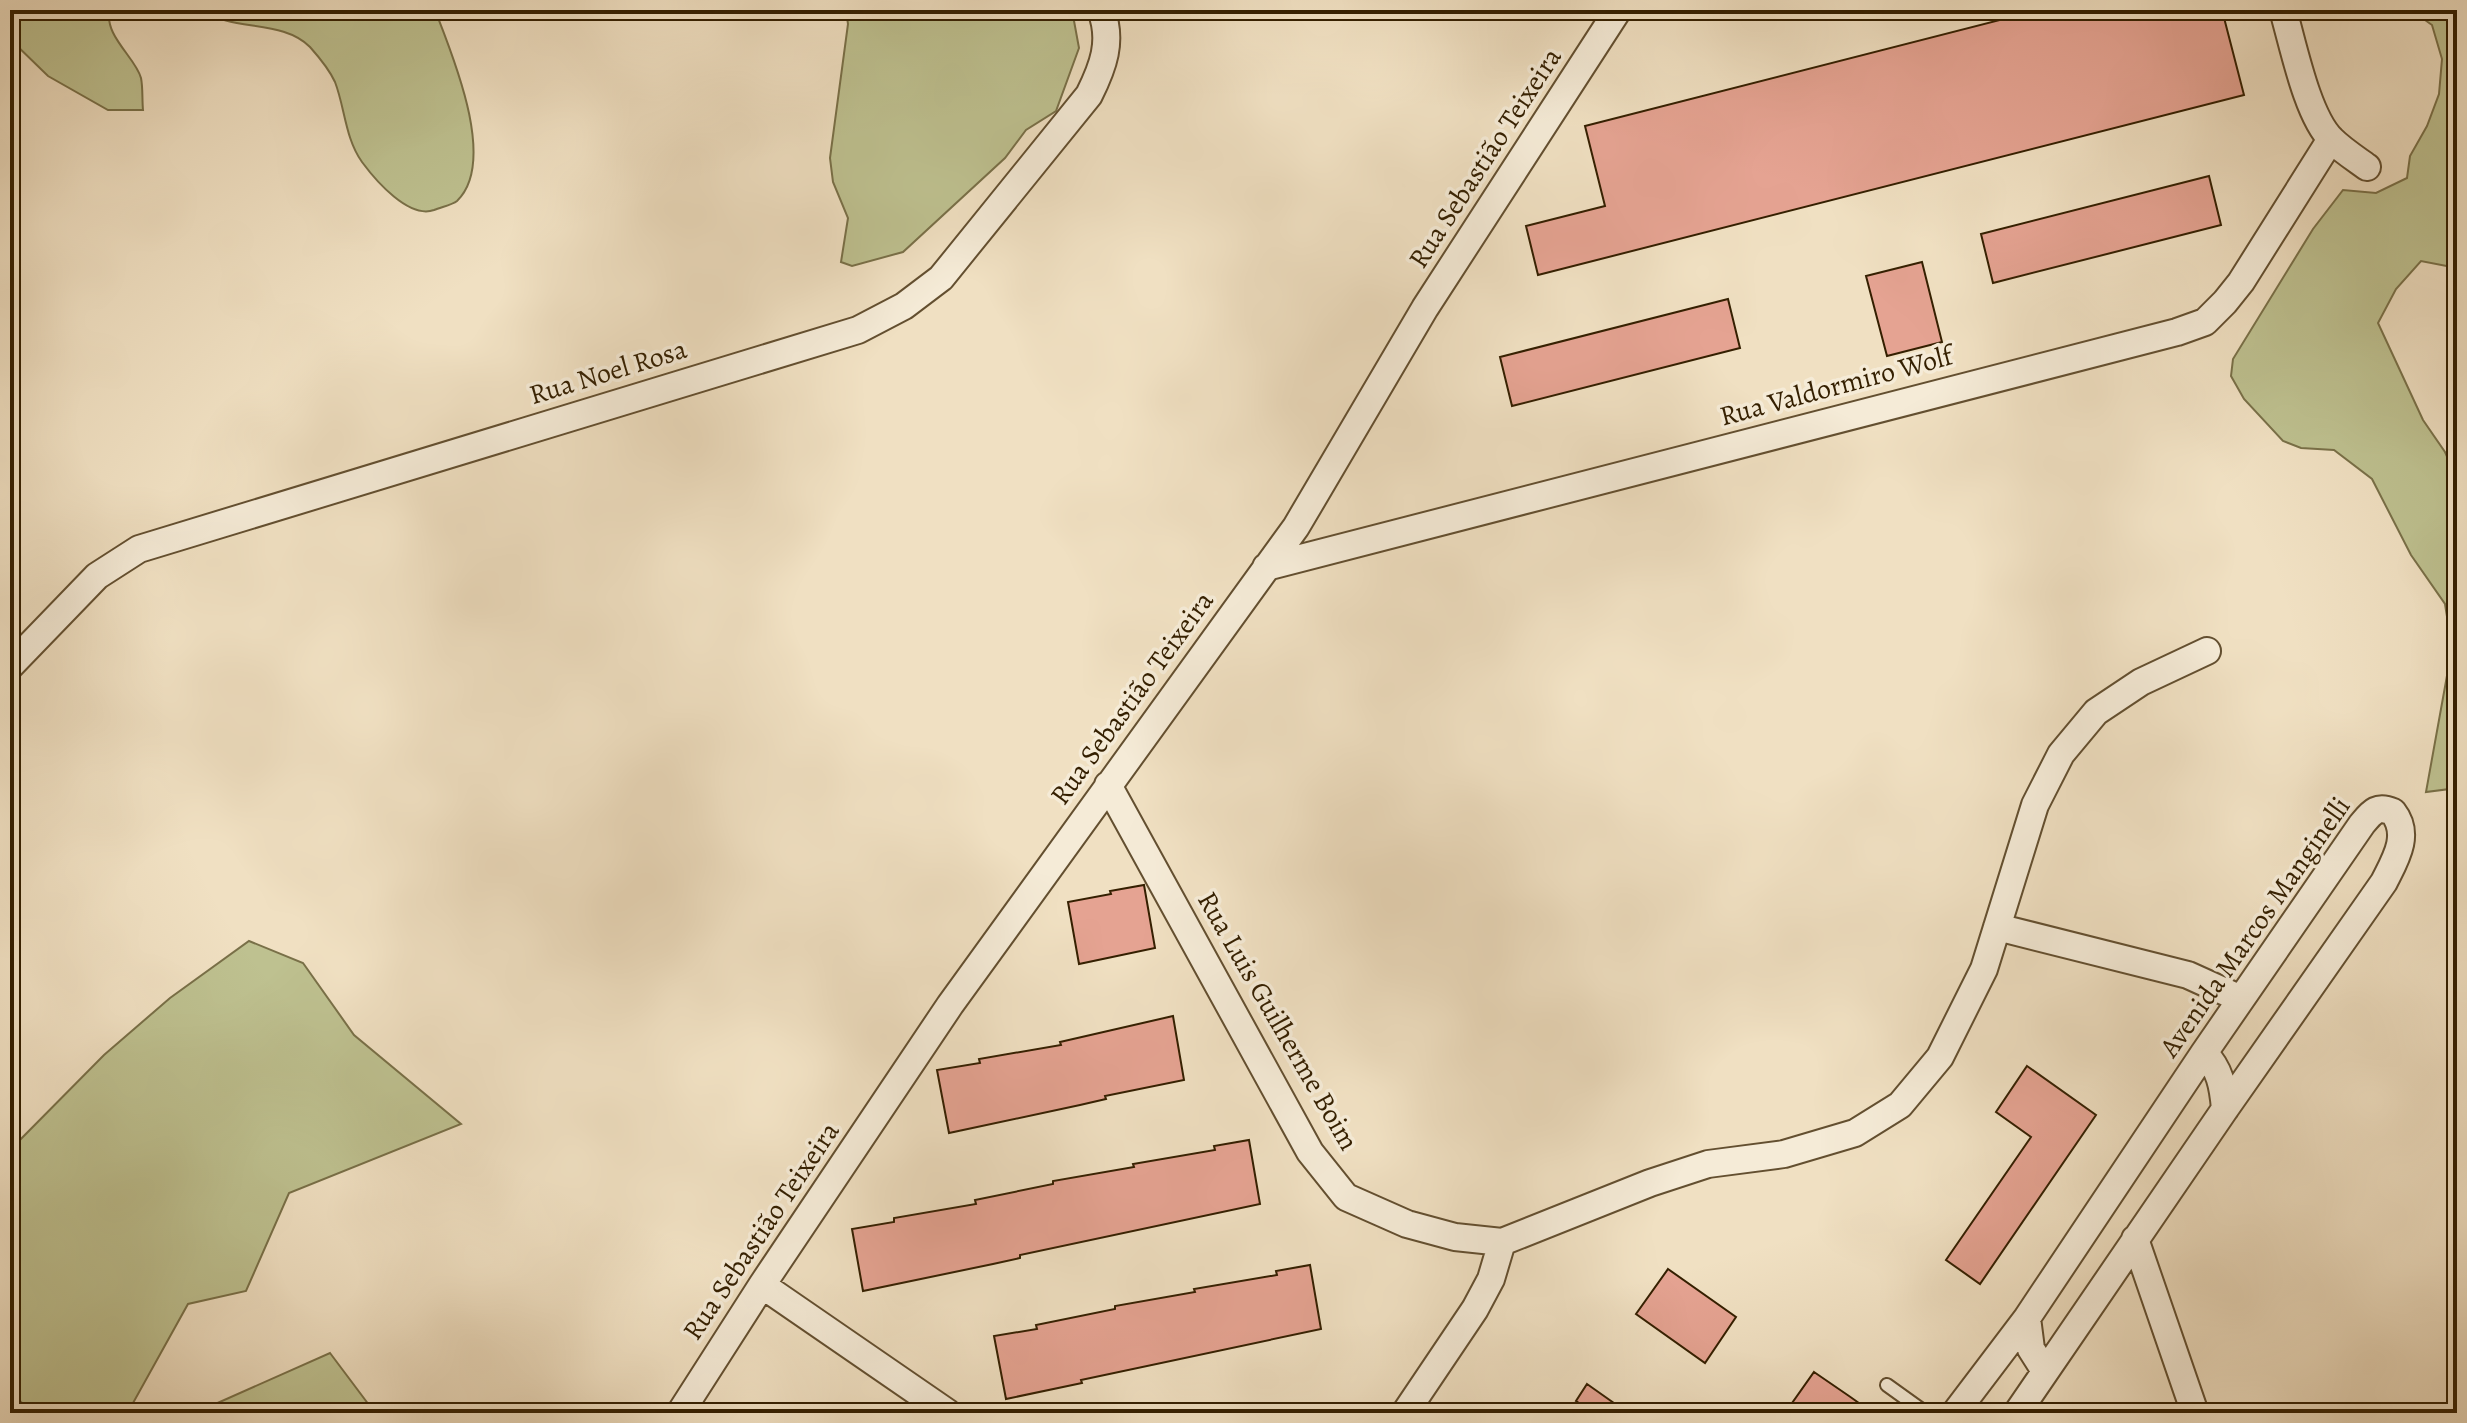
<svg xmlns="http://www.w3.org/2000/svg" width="2467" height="1423" viewBox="0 0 2467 1423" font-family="Alegreya,serif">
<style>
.green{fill:#bec190;stroke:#797048;stroke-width:2}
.building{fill:#e5a392;stroke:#341f00;stroke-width:2}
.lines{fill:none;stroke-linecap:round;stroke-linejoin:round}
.service-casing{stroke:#634f30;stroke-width:16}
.minor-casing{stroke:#634f30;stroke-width:30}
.service{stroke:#f5ebd7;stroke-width:12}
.minor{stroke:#f5ebd7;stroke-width:26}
.labels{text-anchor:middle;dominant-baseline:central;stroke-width:7;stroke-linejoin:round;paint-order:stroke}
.street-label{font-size:28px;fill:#341f00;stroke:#f5ebd7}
</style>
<rect width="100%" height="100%" fill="#f0e0c2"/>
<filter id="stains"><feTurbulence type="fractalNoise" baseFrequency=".0025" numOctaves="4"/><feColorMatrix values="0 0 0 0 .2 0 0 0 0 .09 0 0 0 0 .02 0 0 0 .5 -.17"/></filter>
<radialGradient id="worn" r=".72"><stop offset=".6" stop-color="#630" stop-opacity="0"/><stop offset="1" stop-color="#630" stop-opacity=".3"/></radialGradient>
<path class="green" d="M10,10H110C103,35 136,58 141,78C143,88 142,100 143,110H108L48,76L10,39Z
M202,10H435C452,54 498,162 457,201C452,205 441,207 434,210C409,219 376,181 362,162C345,138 345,108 335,82C330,71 318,56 310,47C282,19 233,32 202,10Z
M846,10H1072L1079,48L1056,111L1026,130L1005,158L903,252L852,266L841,262L848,218L833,182L830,158L848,24Z
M2411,10H2457V268L2421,261L2396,289L2378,323L2423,420L2445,452L2457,479V788L2426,792L2452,648L2445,604L2411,555L2372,479L2334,450L2301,448L2283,441L2244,399L2231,376L2233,359L2313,229L2343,190L2376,193L2407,178L2410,156L2427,126L2439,94L2442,59L2432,25Z
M249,941L303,963L354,1035L461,1124L289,1193L246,1291L188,1304L133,1403L137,1413H32L10,1391V1150L104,1055L170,998Z
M330,1353L369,1405L347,1413H195Z"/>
<path class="building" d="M2039,10H2222L2244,95L1538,275L1526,226L1605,206L1585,126Z
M2209,176L2221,225L1993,283L1981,234Z
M1922,262L1942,342L1887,356L1866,276Z
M1728,299L1740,348L1512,406L1500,357Z
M1144,885L1155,948L1079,964L1068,902L1111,894L1110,891Z
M1173,1016L1184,1080L1105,1096L1106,1099L1080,1105L949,1133L937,1070L980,1063L979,1059L1061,1045L1060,1042Z
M2027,1066L2096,1115L1980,1284L1946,1260L2031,1137L1996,1112Z
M1249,1140L1260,1204L1020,1255V1258L993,1264L863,1291L852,1229L894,1222V1218L976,1204L975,1200L1053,1184V1181L1134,1167L1133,1164L1215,1150L1214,1146Z
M1310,1265L1321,1329L1081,1380L1082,1383L1006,1399L994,1336L1037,1329L1036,1325L1115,1309V1306L1195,1292L1194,1289L1277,1275L1276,1271Z
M1668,1269L1736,1317L1705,1363L1636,1314Z
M1814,1372L1849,1396L1873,1413H1839L1829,1406L1824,1413H1785Z
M1587,1384L1628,1413H1594L1576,1401Z"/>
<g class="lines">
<g class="service-casing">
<path id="service" d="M1887,1385L1926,1413"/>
</g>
<g class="minor-casing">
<path id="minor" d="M2283,10C2293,44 2307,116 2332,140C2342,150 2356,159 2367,167
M1266,567L2177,332L2205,322L2225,302L2241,282L2331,139
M10,666L97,576L139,549L858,330L904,306L941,278L1089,95C1103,67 1113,41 1101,10
M1108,785L1310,1152L1346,1197L1407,1224L1455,1237L1502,1242L1650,1183L1708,1164L1784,1154L1855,1133L1900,1105L1940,1057L1984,969L2035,805L2061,754L2096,712L2141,682L2207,651
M1997,927L2188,975L2241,999
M2204,1053C2220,1069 2223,1086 2225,1109
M2135,1239L2195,1413
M762,1285L948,1413
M2027,1318L2031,1349L2045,1371
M680,1413L762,1285L950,1005L1296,527L1425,308L1618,10
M1405,1413L1475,1309L1491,1279L1502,1242
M1955,1413L2027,1318L2204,1053L2362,824C2372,812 2377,805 2393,812C2411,835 2395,860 2384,882L2225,1109L2017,1413"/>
</g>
<use href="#service" class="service"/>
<use href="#minor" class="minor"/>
</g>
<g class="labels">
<g class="street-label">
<text transform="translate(1485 158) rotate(-57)">Rua Sebastião Teixeira</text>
<text transform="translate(608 372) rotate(-17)">Rua Noel Rosa</text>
<text transform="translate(1836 386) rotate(-15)">Rua Valdormiro Wolf</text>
<text transform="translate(1132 698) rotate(-54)">Rua Sebastião Teixeira</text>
<text transform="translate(2255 927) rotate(-55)">Avenida Marcos Manginelli</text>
<text transform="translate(1278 1021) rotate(60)">Rua Luis Guilherme Boim</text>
<text transform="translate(761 1231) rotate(-56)">Rua Sebastião Teixeira</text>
</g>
</g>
<rect width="2467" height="1423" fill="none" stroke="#f0e0c2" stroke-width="40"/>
<rect x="12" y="12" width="2443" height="1399" fill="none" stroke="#341f00" stroke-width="4"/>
<rect x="20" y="20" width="2427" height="1383" fill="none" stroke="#341f00" stroke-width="2"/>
<rect width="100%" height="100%" filter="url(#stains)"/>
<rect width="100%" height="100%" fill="url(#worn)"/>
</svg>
